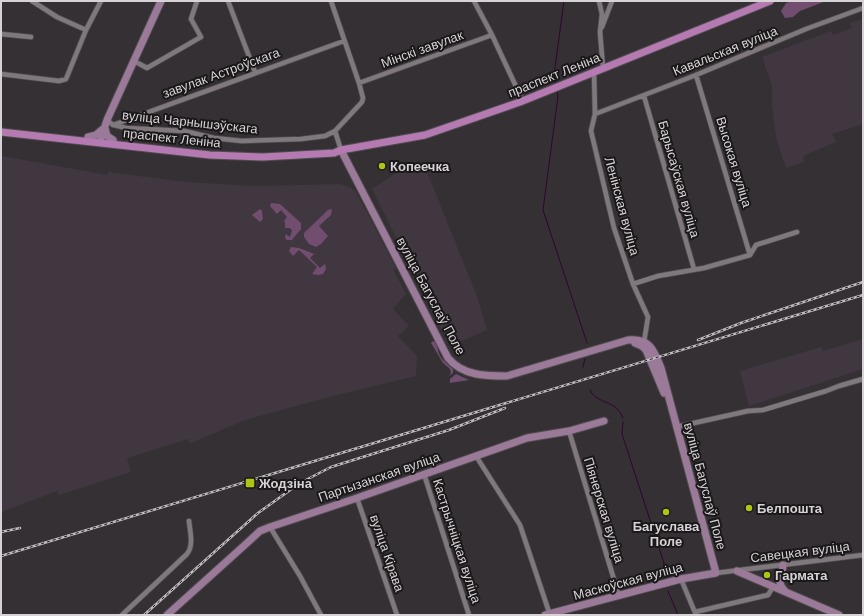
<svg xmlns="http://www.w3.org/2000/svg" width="864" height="616" viewBox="0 0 864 616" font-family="Arial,sans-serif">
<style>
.built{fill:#413740}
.green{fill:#714e6f}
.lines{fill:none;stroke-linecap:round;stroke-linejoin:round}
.stream{stroke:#30062e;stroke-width:1}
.street-casing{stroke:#504c50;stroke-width:6}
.secondary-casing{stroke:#504c50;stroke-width:9}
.primary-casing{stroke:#504c50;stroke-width:9}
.street{stroke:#7f797e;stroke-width:4.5}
.secondary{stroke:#9a7a98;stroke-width:7}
.primary{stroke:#b47ab1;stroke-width:7}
.rail-casing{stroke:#bfbbbe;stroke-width:2.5}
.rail{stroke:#1b181a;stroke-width:1;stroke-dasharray:3;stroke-linecap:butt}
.poi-dot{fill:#acc613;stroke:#1b181a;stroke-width:1.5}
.labels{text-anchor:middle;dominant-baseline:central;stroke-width:4;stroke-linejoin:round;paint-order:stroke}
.street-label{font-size:13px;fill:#d6d2d5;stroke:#1b181a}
.poi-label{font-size:13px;font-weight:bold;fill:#d6d2d5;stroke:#1b181a;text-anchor:start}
</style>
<rect width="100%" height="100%" fill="#343034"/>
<path class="built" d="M863,19V124L832,134L836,142L803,156L804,162L786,168L776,138L772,106V86L762,57L831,31L833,35L852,28L850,23Z
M1,156L108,175V172L186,182L253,186L341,184L355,190L396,268L394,271L406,294L393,309L409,326L398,336L417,356L416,376L333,396L245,420L189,444L188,439L127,458L131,472L59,495L57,491L1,512Z
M418,165L425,167L477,296L487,330L450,346L372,189L396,173Z
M863,339V369L749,406L740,371L821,347L823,351Z"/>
<path class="green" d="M791,1H826L800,11L793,17L785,18L781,11L786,3Z
M271,203L280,204L301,223V229L292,240H287L285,238L286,234L290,237L292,230L290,228H285V222L284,221L287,217L281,210L277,214L270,206Z
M260,209L262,211L263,219L260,222L252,215Z
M332,209L331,215L319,226L328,236L321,244L316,247L309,244L304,237V233L328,210Z
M291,247L299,248L314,254L310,258L320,268L325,264L326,269L323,274L318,275L312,274L317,267L299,250L293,256L289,251Z
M433,341L437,343C438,358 443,360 453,369V373L449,376L451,373L450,369L443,363L431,343Z
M456,374L469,380L450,383V379Z"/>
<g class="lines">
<path class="stream" d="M556,84L554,75L564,1
M557,91L558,96L543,210L587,343
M583,367L585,359
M590,390C594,400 607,401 615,407C619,410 621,413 623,418
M623,422L622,434L664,563L663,572
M668,591L678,615"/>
<g class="street-casing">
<path id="street" d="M32,1L57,17L86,30
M228,1L255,72
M331,1L359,83L363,98L362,102L335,131L341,150
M474,1L492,35L520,95
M599,1L602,14L600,32L603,68
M602,27L612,1
M1,34L31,37
M134,61L147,68L201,37L191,19L197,1
M594,72L595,114L591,131L614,228L633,284L648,317L644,342
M1,74L59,81L66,79L86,30L101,1
M696,75L750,255
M359,83L492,35
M644,96L694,269
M595,114L696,75L806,29L863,8
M107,120L113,125L344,41
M114,125L126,128L184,131L214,138L242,141L301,139L325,136L335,131
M633,284L658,276L704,268L750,255L756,245L797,232
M676,427L748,411L763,410L826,391L839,386L863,379
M569,431L619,596
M476,456L520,525L550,615
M424,474L469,615
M357,498L397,615
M270,527L300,576L321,615
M716,573L863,555
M681,579L696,615
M695,612L768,595L773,587
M122,615L187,554C194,545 190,532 189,521"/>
</g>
<g class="secondary-casing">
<path id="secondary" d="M105,128L107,136L113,140
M88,137L96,135L103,129
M100,142L107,120L161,1
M341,150L448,358C463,376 486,376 507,376L628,340C650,338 654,350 661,368L716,573L681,579L545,615
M635,343L642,346L646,350L664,393
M783,565C783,575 775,582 785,591
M737,571L839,615
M167,615L247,543L260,531L270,527L357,498L527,438L569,431L604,421"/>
</g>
<g class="primary-casing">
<path id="primary" d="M1,132L210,155L263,157L334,153L341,150L425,135L520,102L770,1"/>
</g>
<use href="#street" class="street"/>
<use href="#secondary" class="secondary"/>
<use href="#primary" class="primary"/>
<g class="rail-casing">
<path id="rail" d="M698,340L741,323L863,282
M1,532L20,528
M1,556L863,295
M144,615L258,513L300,483L331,467L449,430L505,408"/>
</g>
<use href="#rail" class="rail"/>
</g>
<g class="poi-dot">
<circle cx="382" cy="166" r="4"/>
<rect x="245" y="478" width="10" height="10" rx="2"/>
<circle cx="749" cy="508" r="4"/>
<circle cx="666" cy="512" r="4"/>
<circle cx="767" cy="575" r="4"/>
</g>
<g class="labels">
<g class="street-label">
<text transform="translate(422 49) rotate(-20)">Мінскі завулак</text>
<text transform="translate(725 51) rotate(-22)">Кавальская вуліца</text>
<text transform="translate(221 73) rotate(-20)">завулак Астроўскага</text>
<text transform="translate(554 75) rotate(-22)">праспект Леніна</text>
<text transform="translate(190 122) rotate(6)">вуліца Чарнышэўскага</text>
<text transform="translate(172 138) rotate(6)">праспект Леніна</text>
<text transform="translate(734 162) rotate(73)">Высокая вуліца</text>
<text transform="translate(679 179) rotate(74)">Барысаўская вуліца</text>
<text transform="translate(622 206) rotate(75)">Ленінская вуліца</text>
<text transform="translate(431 296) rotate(62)">вуліца Багуслаў Поле</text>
<text transform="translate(379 477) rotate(-19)">Партызанская вуліца</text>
<text transform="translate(705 486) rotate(75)">вуліца Багуслаў Поле</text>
<text transform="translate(604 510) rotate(73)">Піянерская вуліца</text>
<text transform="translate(457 541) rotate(72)">Кастрычніцкая вуліца</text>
<text transform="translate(800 552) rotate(-7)">Савецкая вуліца</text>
<text transform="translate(387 553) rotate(71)">вуліца Кірава</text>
<text transform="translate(628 581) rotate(-15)">Маскоўская вуліца</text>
</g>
<g class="poi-label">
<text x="390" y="166">Копеечка</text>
<text x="259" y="483">Жодзіна</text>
<text x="757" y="508">Белпошта</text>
<text x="666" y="526" text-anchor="middle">Багуслава<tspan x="666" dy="15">Поле</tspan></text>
<text x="775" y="575">Гармата</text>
</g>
</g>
<rect width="864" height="616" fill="none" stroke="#d6d2d5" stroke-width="4"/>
</svg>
